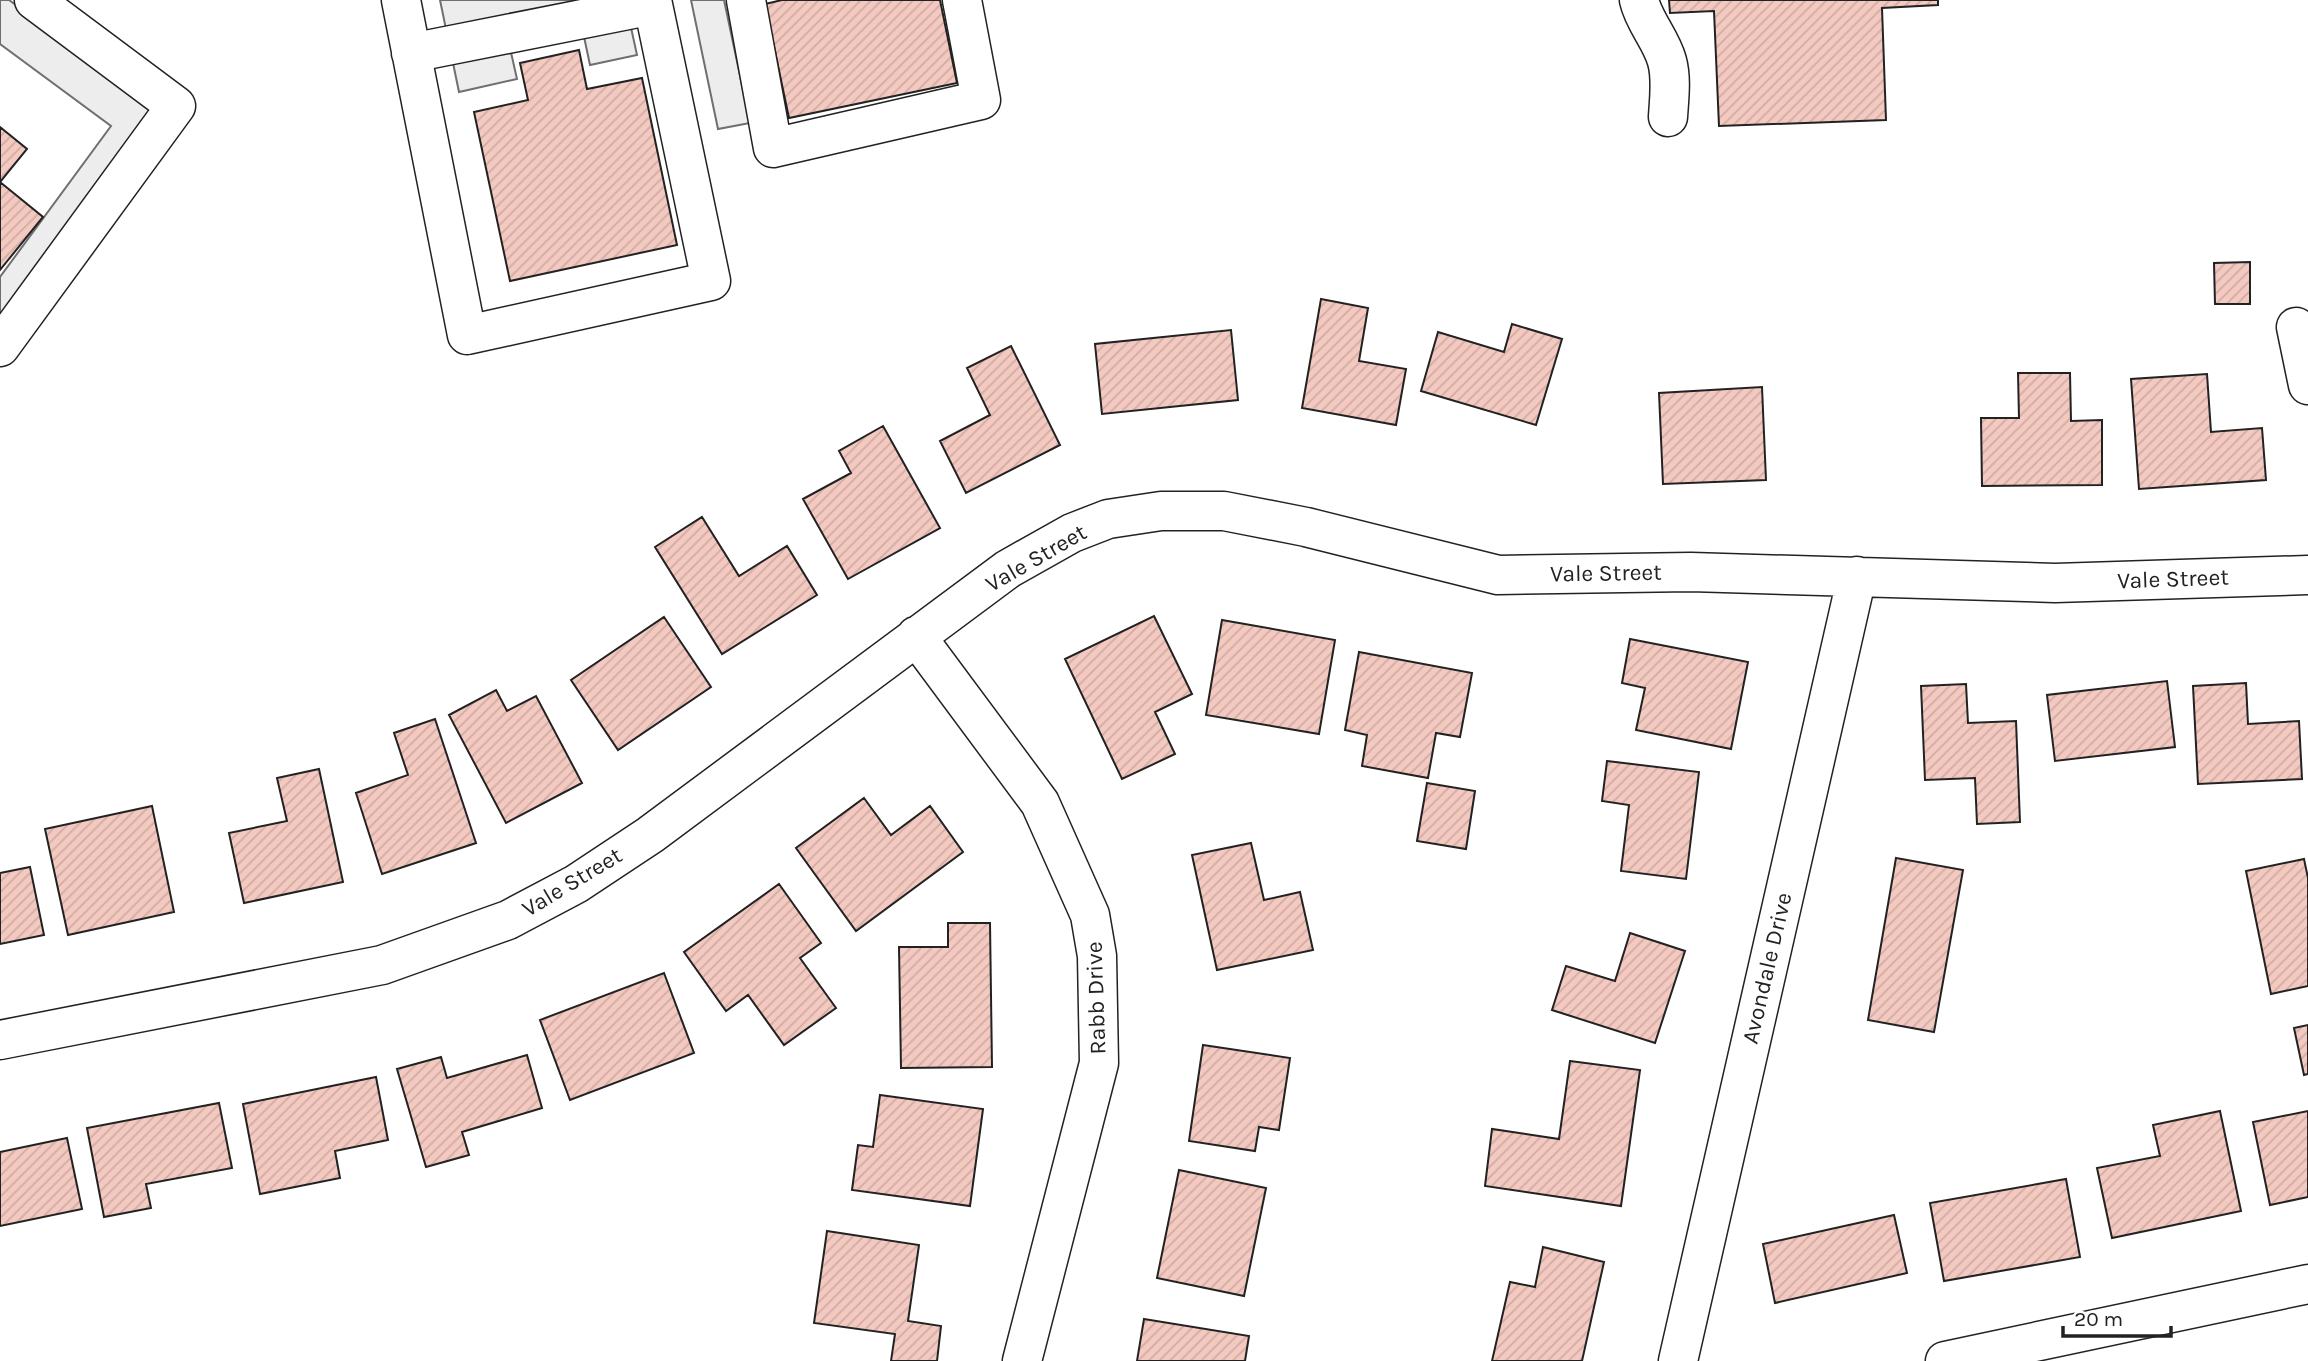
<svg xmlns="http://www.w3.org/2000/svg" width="2308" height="1361" viewBox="0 0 2308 1361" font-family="Karla,sans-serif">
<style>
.parking{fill:#ededed;stroke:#6f6f6f;stroke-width:2}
.building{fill:url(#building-hatch);stroke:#222;stroke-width:2}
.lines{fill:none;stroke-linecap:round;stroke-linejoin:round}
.minor-casing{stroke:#222;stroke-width:41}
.minor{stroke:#fff;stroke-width:38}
.labels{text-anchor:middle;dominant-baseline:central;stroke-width:5;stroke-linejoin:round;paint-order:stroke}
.street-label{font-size:23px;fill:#222;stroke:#fff}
</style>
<defs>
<pattern id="building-hatch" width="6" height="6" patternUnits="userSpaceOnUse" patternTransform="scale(1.75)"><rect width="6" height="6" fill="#f3c9c0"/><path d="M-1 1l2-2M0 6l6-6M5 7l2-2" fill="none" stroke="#d0aca5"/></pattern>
</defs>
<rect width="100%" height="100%" fill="#fff"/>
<path class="parking" d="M0,0H9L157,108L0,327V277L111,126L0,44Z
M440,0H625L637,55L590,65L583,32L510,48L517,79L459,92Z
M691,0H724L750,123L718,129Z"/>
<path class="building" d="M782,0H940L957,83L789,118L765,4Z
M1669,0H1938V5L1882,8L1886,120L1719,126L1714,11L1670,13Z
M579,50L587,89L642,78L677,245L510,281L474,112L528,100L520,63Z
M0,127L27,149L0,182L43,217L0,270Z
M2250,262V304H2215L2214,263Z
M1321,299L1368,308L1359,361L1406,369L1396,425L1302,408Z
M1512,324L1562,339L1536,425L1421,391L1438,332L1504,352Z
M1231,330L1238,400L1102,414L1095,344Z
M1011,346L1060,445L966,493L940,441L990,415L967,368Z
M2018,373H2070L2071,421L2102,420V485L1982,486L1981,418H2019Z
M2207,374L2211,432L2262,428L2266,480L2139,489L2131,379Z
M1762,387L1766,480L1663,484L1659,393Z
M883,426L940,528L848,579L803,499L851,473L839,451Z
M702,517L739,576L787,546L817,595L722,654L655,547Z
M1154,616L1192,694L1155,712L1175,754L1122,779L1065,659Z
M664,617L711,687L618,750L571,680Z
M1222,620L1335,640L1319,734L1206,715Z
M1630,639L1748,662L1731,749L1636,730L1645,688L1622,683Z
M1359,652L1472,673L1460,737L1436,733L1428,778L1362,766L1367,735L1345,730Z
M2167,681L2175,747L2055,761L2047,695Z
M2246,683L2248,724L2299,721L2302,779L2198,784L2193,686Z
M1966,684L1968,723L2016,721L2020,822L1977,824L1975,778L1925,780L1921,686Z
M496,690L507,711L536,696L582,783L506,823L449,715Z
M435,719L476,843L382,874L356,793L408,775L394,733Z
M1607,761L1699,772L1686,879L1621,871L1629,805L1602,801Z
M319,769L343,882L244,903L229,833L287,821L277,778Z
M1427,783L1475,791L1466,849L1417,841Z
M864,798L891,835L930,806L963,852L856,931L796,848Z
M152,806L174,912L68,935L45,829Z
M1251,843L1264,900L1300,892L1313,950L1217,970L1192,855Z
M1896,858L1963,870L1934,1032L1868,1020Z
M2304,859L2308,878V986L2271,994L2246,871Z
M30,867L44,935L0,944V873Z
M779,884L821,943L800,958L836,1008L784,1045L748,995L726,1011L684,952Z
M948,923H990L992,1067L901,1068L899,947H948Z
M1630,933L1685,951L1655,1043L1552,1010L1566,966L1615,981Z
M664,973L694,1053L570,1100L540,1020Z
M2308,1025V1074L2304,1075L2294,1028Z
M1203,1045L1290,1058L1279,1130L1259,1127L1255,1151L1189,1141Z
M527,1055L542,1108L462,1132L469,1155L426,1167L397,1069L441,1057L447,1078Z
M1570,1061L1640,1070L1621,1206L1485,1186L1492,1129L1559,1139Z
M376,1077L388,1140L335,1151L340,1178L260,1194L243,1104Z
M880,1095L983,1109L970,1206L852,1190L858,1145L873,1147Z
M219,1103L232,1168L146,1184L151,1208L104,1217L87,1128Z
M2220,1111L2241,1211L2112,1238L2097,1168L2160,1156L2153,1125Z
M2308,1111V1197L2270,1205L2253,1122Z
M67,1138L82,1209L0,1226V1152Z
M1179,1170L1266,1188L1244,1296L1157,1278Z
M2066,1179L2080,1257L1944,1281L1930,1203Z
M1894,1215L1907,1273L1775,1303L1763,1244Z
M827,1231L919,1245L908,1321L941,1326L937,1361H891L895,1334L814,1323Z
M1543,1247L1604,1262L1582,1361H1492L1510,1282L1535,1287Z
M1144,1319L1249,1336L1245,1361H1137Z"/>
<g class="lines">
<g class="minor-casing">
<path id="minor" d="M401,0L467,335L711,281L652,0
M746,0L773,148L981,100L962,0
M1639,0C1644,22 1661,39 1667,61C1672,79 1669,99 1668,117
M411,53L653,5
M2296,327L2308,385
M0,347L176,106L34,0
M916,636L1040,803L1090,915L1097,956L1099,1063L1022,1361
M0,1040L382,965L508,920L576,884L650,835L1008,569L1072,533L1108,519L1161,511H1224L1306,527L1498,575L1691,572L2055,583L2308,575
M1678,1361L1857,576
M1945,1361L2308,1284"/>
</g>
<use href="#minor" class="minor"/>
</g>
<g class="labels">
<g class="street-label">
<text transform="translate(1036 558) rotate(-30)">Vale Street</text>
<text transform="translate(1606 573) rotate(-1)">Vale Street</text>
<text transform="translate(2173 579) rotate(-2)">Vale Street</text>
<text transform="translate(572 882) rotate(-31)">Vale Street</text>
<text transform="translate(1767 968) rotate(-77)">Avondale Drive</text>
<text transform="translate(1096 998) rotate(-92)">Rabb Drive</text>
</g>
</g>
<path d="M2063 1326v10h108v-10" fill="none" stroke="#222222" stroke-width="3.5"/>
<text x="2074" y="1326" font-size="21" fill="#222222" stroke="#ffffff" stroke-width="5" paint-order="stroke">20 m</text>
</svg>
